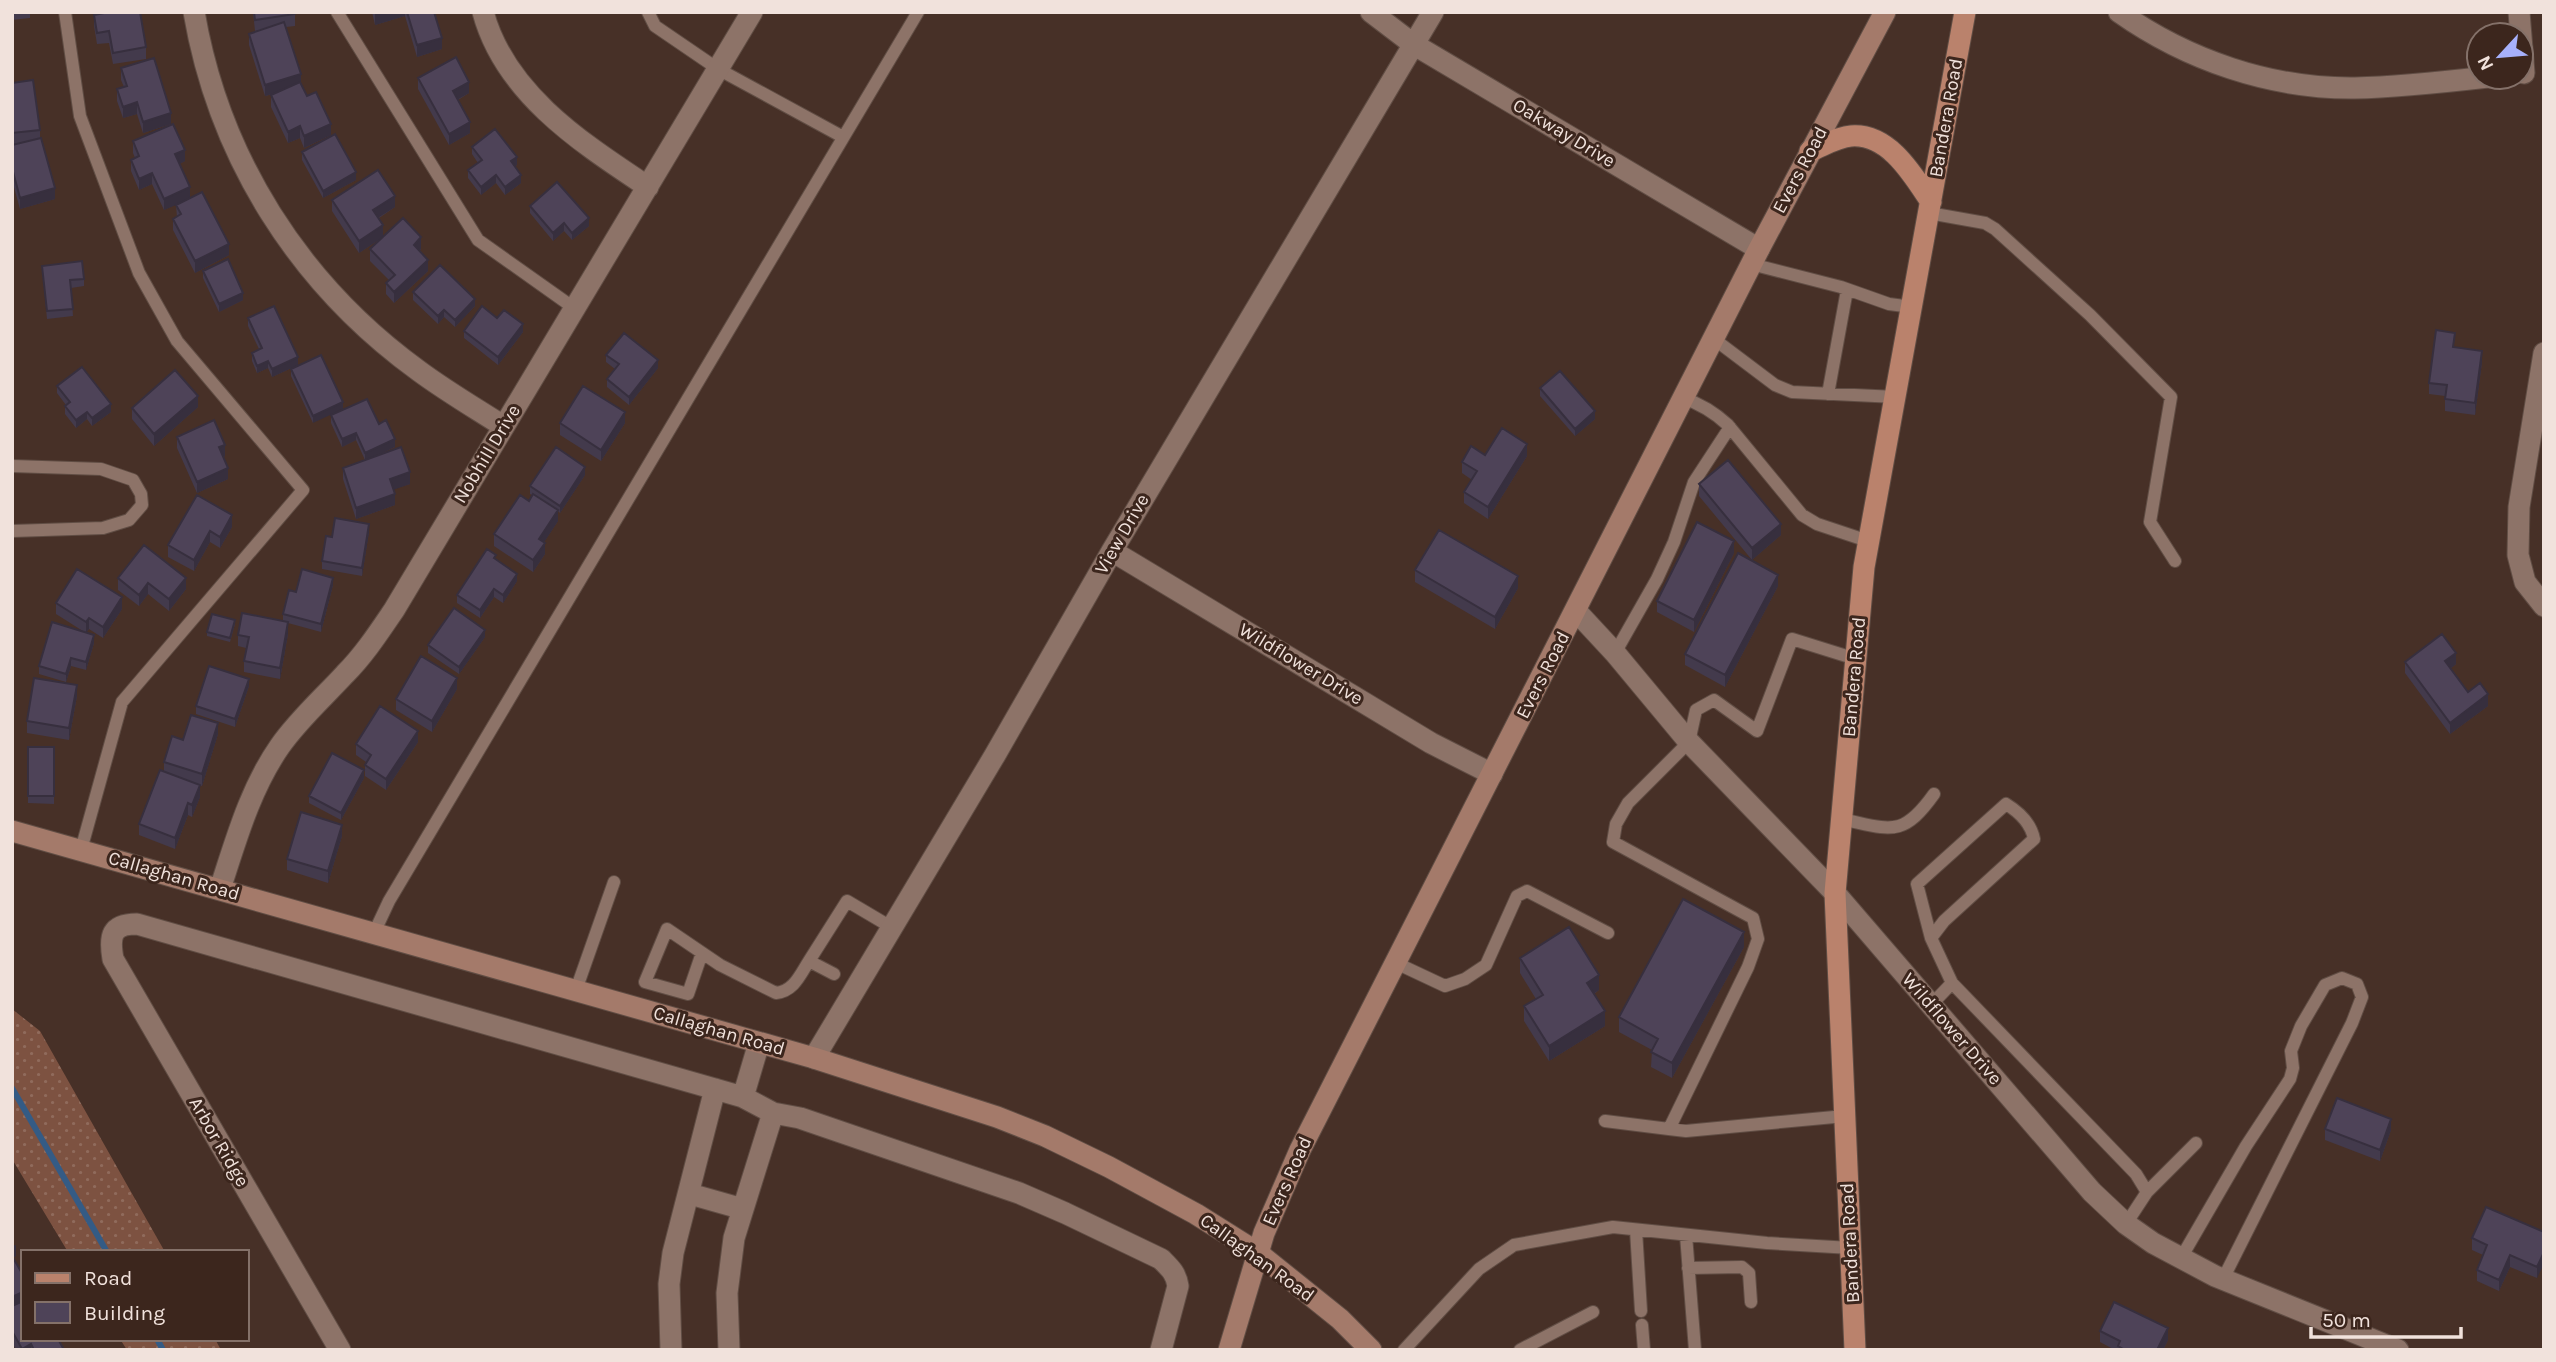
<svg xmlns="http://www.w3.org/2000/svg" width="2556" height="1362" viewBox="0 0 2556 1362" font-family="Karla,sans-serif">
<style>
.grass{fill:url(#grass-dots)}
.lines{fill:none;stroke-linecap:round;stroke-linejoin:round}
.stream{stroke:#345b85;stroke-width:6}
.lane-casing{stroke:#604d44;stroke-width:14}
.street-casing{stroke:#604d44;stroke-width:23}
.secondary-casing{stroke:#604d44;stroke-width:23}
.primary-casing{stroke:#604d44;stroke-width:23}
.lane{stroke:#8d7368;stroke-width:12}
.street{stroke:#8d7368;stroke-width:21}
.secondary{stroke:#a47a6a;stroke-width:21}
.primary{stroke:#ba826c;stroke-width:21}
.wall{fill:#433a4c}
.shaded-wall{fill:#372f3e}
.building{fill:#4e4358;stroke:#372f3e;stroke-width:2}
.labels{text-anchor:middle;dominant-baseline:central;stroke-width:6;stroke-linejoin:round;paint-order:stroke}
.street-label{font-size:19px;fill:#f1e2dc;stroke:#3c261d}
</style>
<defs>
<pattern id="grass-dots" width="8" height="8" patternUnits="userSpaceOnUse" patternTransform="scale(1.75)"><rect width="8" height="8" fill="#7d5241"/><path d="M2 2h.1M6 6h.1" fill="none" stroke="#906b5c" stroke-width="1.8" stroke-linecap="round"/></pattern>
</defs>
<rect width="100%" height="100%" fill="#473027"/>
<path class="grass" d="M12,1009L40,1031L165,1252H68L12,1159Z
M120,1339H215L221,1350H127Z"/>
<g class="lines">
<path class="stream" d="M12,1088L107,1252
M157,1339L163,1350"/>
<g class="lane-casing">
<path id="lane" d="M65,12L80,116L139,273L177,341L303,490L122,702L81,850
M337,12L478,240L574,308
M648,12L655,26L718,69L843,137
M1929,213L1985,223L1995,229L2090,315L2171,397L2150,522L2175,561
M1751,264L1841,287L1889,304L1912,307
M1714,339L1775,385L1792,392L1896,397
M1828,394L1847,290
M1683,398C1701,404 1714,412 1728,425L1802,515L1817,524L1868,541
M12,466L101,469L133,480L141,494L142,505L129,520L103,528L12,531
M1615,653L1657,579L1674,542L1694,482L1730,427
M1841,819C1890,829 1902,839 1934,794
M374,933L389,901L918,12
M702,953L688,994L645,982L667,929L720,965L776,993C794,991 800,975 809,961
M1396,963L1445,986L1465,979L1486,965L1517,896L1527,891L1608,933
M834,974L809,961L847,901L891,927
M1952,983L2136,1174L2147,1192L2126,1224
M576,990L614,882
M1931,1005L1952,983L1931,938L1944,921L2034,839C2031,823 2019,812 2006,804L1917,884L1931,938
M1845,1116L1686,1131L1669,1129L1748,967L1758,939L1753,918L1613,842L1616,824L1628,803L1689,742L1696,710L1714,700L1757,731L1792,639L1856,659
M1605,1121L1669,1129
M2147,1192L2196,1143
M1636,1230L1641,1311
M1686,1235L1695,1350
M2181,1258L2246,1146L2290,1079L2293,1068L2291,1051L2301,1026L2325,985L2342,978L2357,984L2362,997L2352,1023L2223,1279
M1688,1268L1742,1267L1749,1273L1751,1302
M1642,1325L1644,1350
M1404,1350L1479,1269L1514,1245L1613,1227L1767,1243L1851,1248
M1520,1350L1593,1312"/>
</g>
<g class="street-casing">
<path id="street" d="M194,12C219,158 299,284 419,371C446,391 475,408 503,426
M483,12C505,94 582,143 648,187
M1371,12L1413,44L1759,249
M2119,12C2187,60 2271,89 2355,88C2400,87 2444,82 2488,77
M2519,12L2524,73
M2544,353L2519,507L2518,555L2525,582L2544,606
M1112,551L1431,743L1492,774
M1576,611L1615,653L1689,742L1835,893L2092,1192L2126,1224L2153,1243L2215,1276L2398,1350
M220,889C236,840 250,789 280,746C299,719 323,698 345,674C364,655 379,632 394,610L752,12
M814,1058L995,755L1112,551L1433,12
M743,1097L759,1043
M690,1194L743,1209
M340,1350L113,959C109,936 111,924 137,924L743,1097L773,1113L800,1118L1019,1193L1065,1213L1161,1259C1170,1268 1176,1273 1178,1286L1161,1350
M671,1350L669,1284L673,1253L715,1089
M729,1350L727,1293L734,1238L773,1113"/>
</g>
<g class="secondary-casing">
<path id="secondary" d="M12,831L814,1058L997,1117L1045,1136L1109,1167L1196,1214L1258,1253L1340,1319L1371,1350
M1229,1350L1264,1233L1300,1150L1759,249L1885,12"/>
</g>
<g class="primary-casing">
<path id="primary" d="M1810,151C1823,146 1837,137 1851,136C1889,133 1913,175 1931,202
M1855,1350L1835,893L1864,567L1965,12"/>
</g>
<use href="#lane" class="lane"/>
<use href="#street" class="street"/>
<use href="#secondary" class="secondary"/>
<use href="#primary" class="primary"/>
</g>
<path class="wall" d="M12,12H30V18L12,20Z
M253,12H295V26L286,27L301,83L307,96L331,135L304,148L300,138L288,143L271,107V95L274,94L265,96L249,45V34L260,30L255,31Z
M372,12H434L442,49L417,57L405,16L375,25Z
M94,15L146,47V59L113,64L109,43L97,44L94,26Z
M121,68L171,124L185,161L179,164L190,198L229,255L195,273L173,230V219L177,217L176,205L179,203L164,210L152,184L139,190L131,171V160L135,158L133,153V141L171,124L143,133L137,114L123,118L117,101V89L124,87L121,80Z
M418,78L469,93L458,100L470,133L449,145L418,89Z
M12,83L40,130V138L55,199L20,209L12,180V145L17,144L12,145Z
M472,147L517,165L515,166L521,183L505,195L496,183L481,195L468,178V170L478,163L472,154Z
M302,152L356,180L323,198L302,160Z
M332,200L395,207L379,218L383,237L359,253L332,211Z
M530,206L589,226L572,240L564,231L553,241L530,213Z
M370,249H421L419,251L428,271L394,303L386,294V283L389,280L370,261Z
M42,266L84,279V286L71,288L73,316L47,319Z
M203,271L243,300L219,312L203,278Z
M413,292L475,306L455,327L444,317L438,324L413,300Z
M248,318L298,365L272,377L268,368L257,373L252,361V353L259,349L248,326Z
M497,318L523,332L498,365L464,338V331Z
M2454,347L2482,362L2475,415L2445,411V396L2429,394V383Z
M321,355L313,423L291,376V369Z
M606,355L658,368L629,405L607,387V379L615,369L606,362Z
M57,386L111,412L92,426L87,419L76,428L65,414V406L66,405L57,393Z
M1540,388L1595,419L1575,436L1540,396Z
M198,407L154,446L132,419V408Z
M331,415L379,424L395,447L374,457L410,484L394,489L395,505L356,519L343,479V468L365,460L356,440L342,447L331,423Z
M560,423H625L601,461L560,435Z
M177,437L225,456L223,457L228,479L197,493L177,448Z
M1485,455L1527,456L1488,519L1464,503V492L1472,480L1462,473V462Z
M585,475L560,513L558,511V521L544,542L545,554L533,572L494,546V534L529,501L532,495L530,494V486Z
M1699,484L1781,535L1752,560L1699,496Z
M197,495L232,527L220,548L210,542L194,571L168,557V545Z
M369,532L362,576L322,569V561L332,537Z
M1734,553L1694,632L1657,612V601Z
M1415,570L1518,588L1495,629L1415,582Z
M118,578L186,589L169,611L148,594L139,606L118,590Z
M517,581L503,603L494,597L480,618L457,603V595Z
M333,585L321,632L288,623V634L280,679L244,672V661L246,648L238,646V635L283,621V614L296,592Z
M1778,586L1725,687L1685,665V654Z
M56,603L122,609L103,638L89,629L86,633L94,643L86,670L71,666L66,682L39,674V666L86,633L56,614Z
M235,624L230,642L207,636V632Z
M485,637L459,674L428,653V645Z
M2405,662L2456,664L2450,669L2468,692L2488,706L2450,734L2405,673Z
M249,686L235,727L196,714V706Z
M457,689L432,732L396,710V699Z
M77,696L69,740L27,733V721Z
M218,734L202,786L199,785L200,797L192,817L188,815L175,849L139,835V824L164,771V762L183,740Z
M418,742L386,790L365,776V765L366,762L356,755V744Z
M54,747V804L28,803V796Z
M364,778L341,820L309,803V796Z
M342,836L328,883L287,870V859Z
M1744,947L1672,1078L1651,1067L1652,1050L1619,1032V1017Z
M1520,958L1599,990L1594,994L1605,1026L1549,1061L1524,1021V1006L1536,999L1520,973Z
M2325,1129L2391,1130L2380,1161L2325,1140Z
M2544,1232L2537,1278L2510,1267L2499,1291L2477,1281V1270L2483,1255L2472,1250V1238Z
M12,1239L16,1256L13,1257L23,1339L63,1350H16L12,1342Z
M2100,1331L2168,1340L2163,1350H2115L2100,1342Z"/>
<path class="shaded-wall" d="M378,12H405V16L375,25V13Z
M442,38V49L417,57V45Z
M301,74V85L265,96V85Z
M469,82V93L453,102V91Z
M137,102V114L123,118V107Z
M171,113V124L143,133V122Z
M470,122V133L449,145V134Z
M331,124V135L304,148V136Z
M300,126V138L288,143V132Z
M185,150V161L175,166V154Z
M517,157V165L511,169V161Z
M356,172V180L323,198V191Z
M152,173V184L139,190V179Z
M496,175V183L481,195V187Z
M521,175V183L505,195V187Z
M190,187V199L164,210V199Z
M55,188V199L20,209V198Z
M395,196V207L373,221V210Z
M589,218V226L572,240V233Z
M564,223V231L553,241V233Z
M383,225V237L359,253V241Z
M421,237V249L414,256V245Z
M229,244V255L195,273V261Z
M428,260V271L394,303V292Z
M243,293V300L219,312V304Z
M475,299V306L455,327V320Z
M444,310V317L438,324V316Z
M523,324V332L498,365V357Z
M2482,351V362L2475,415V403Z
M298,357V365L272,377V369Z
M658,360V368L629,405V397Z
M268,361V368L257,373V366Z
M198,396V407L154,446V434Z
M343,402V409L313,423V416Z
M111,404V412L92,426V418Z
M1595,411V419L1575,436V429Z
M87,412V419L76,428V420Z
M625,412V423L601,461V450Z
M356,433V440L342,447V439Z
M395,439V447L365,461V453Z
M1527,444V456L1488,519V507Z
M225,445V456L219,459V447Z
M585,467V475L560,513V506Z
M228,468V479L197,493V482Z
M410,472V484L390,491V479Z
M395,494V505L356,519V508Z
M558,510V521L539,550V539Z
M232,515V527L220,548V537Z
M369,524V532L362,576V568Z
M1781,524V535L1752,560V548Z
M210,531V542L194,571V560Z
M1734,541V553L1694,632V620Z
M545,543V554L533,572V560Z
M517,574V581L503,603V595Z
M1778,575V586L1725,687V675Z
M1518,576V588L1495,629V617Z
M186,578V589L169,611V599Z
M333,578V585L321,632V624Z
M148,583V594L139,606V595Z
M494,589V597L480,618V610Z
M122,597V609L103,638V627Z
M89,618V629L86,633V622Z
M288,622V634L280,679V668Z
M485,630V637L459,674V667Z
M94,635V643L86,670V662Z
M2456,653V664L2445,673V661Z
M71,658V666L66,682V674Z
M457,678V689L432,732V721Z
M249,679V686L235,727V719Z
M77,685V696L69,740V728Z
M2488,694V706L2450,734V723Z
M218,723V734L202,786V774Z
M418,731V742L386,790V779Z
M364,770V778L341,820V813Z
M200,785V797L192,817V805Z
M188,803V815L175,849V838Z
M342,825V836L328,883V871Z
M1744,932V947L1672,1078V1063Z
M1599,975V990L1587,998V983Z
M1605,1011V1026L1549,1061V1046Z
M2391,1119V1130L2380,1161V1150Z
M16,1245V1256L12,1258V1246Z
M2544,1252V1264L2537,1278V1267Z
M2510,1255V1267L2499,1291V1280Z
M23,1292V1303L12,1309V1297Z
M2168,1328V1340L2163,1350H2157Z
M31,1344V1350H22V1349Z"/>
<path class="building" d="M109,12H140L146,47L113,53L109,31L97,33L94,15Z
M254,12H295V14L255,20Z
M407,12H434L442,38L417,45Z
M284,22L301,74L265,85L249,34Z
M456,57L469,82L453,91L470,122L449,134L418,78Z
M154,58L171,113L143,122L137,102L123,107L117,89L127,86L121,68Z
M33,80L40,130L12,133V83Z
M300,82L307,96L316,92L331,124L304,136L300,126L288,132L271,95Z
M173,124L185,150L175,154L190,187L164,199L152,173L139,179L131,160L139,156L133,141Z
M495,129L517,157L511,161L521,175L505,187L496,175L481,187L468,170L482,160L472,147Z
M335,134L356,172L323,191L302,152Z
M41,138L55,188L20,198L12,168V145Z
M378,170L395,196L373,210L383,225L359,241L332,200Z
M557,182L589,218L572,233L564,223L553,233L530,206Z
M202,192L229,244L195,261L173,219L181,214L176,205Z
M403,218L421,237L414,245L428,260L394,292L386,283L395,275L370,249Z
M228,259L243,293L219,304L203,271Z
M82,261L84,279L70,280L73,309L47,311L42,266Z
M440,265L475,299L455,320L444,310L438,316L413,292Z
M274,306L298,357L272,369L268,361L257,366L252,353L262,348L248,318Z
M482,306L497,318L504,310L523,324L498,357L464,331Z
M2436,330L2455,333L2453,347L2482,351L2475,403L2445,399L2447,385L2429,383Z
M624,333L658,360L629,397L607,379L619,364L606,355Z
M321,355L343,402L313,416L291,369Z
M82,367L111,404L92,418L87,412L76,420L65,406L70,402L57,386Z
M175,370L198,396L154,434L132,408Z
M1560,371L1595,411L1575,429L1540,388Z
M583,386L625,412L601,450L560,423Z
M367,399L379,424L386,420L395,439L365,453L356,433L342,439L331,415Z
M214,420L225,445L219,447L228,468L197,482L177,437Z
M1502,428L1527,444L1488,507L1464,492L1477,471L1462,462L1471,446L1485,455Z
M401,447L410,472L390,479L395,494L356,508L343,468Z
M556,447L585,467L560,506L530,486Z
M1728,460L1781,524L1752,548L1699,484Z
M533,494L558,510L539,539L545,543L533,560L494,534L520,495L529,501Z
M197,495L232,515L220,537L210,531L194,560L168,545Z
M335,518L369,524L362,568L322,561L326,536L332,537Z
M1697,522L1734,541L1694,620L1657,601Z
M1439,530L1518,576L1495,617L1415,570Z
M144,545L186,578L169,599L148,583L139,595L118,578Z
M487,549L496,555L494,558L517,574L503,595L494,589L480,610L457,595Z
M1738,553L1778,575L1725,675L1685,654Z
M77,569L122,597L103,627L89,618L86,622L56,603Z
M302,569L333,578L321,624L283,614L289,590L296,592Z
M454,608L485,630L459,667L428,645Z
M242,613L288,622L280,668L244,661L249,637L238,635Z
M212,614L235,620L230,638L207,632Z
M52,622L94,635L86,662L71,658L66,674L39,666Z
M2442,634L2456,653L2445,661L2468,692L2480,683L2488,694L2450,723L2405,662Z
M421,656L457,678L432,721L396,699Z
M209,666L249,679L235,719L196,706Z
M34,678L77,685L69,728L27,721Z
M380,706L418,731L386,779L365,765L371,755L356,744Z
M191,715L218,723L202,774L164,762L172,736L183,740Z
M28,747H54V796H28Z
M332,753L364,770L341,813L309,796Z
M160,770L200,785L192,805L188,803L175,838L139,824Z
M301,812L342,825L328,871L287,859Z
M1683,899L1744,932L1672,1063L1651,1052L1658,1039L1619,1017Z
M1569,927L1599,975L1587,983L1605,1011L1549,1046L1524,1006L1543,995L1520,958Z
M2337,1098L2391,1119L2380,1150L2325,1129Z
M2486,1207L2544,1232V1252L2537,1267L2510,1255L2499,1280L2477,1270L2487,1245L2472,1238Z
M12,1256L23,1275V1292L12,1297Z
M23,1301V1339H58L63,1348L60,1350H34L31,1344L22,1349L12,1331V1306Z
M2114,1302L2168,1328L2157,1350H2125L2118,1346L2120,1341L2100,1331Z"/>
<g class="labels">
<g class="street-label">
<text transform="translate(1946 118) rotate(-80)">Bandera Road</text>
<text transform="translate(1564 133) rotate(31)">Oakway Drive</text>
<text transform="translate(1800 170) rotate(-62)">Evers Road</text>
<text transform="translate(487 454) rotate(-59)">Nobhill Drive</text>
<text transform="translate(1122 534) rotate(-60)">View Drive</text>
<text transform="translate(1301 664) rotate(31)">Wildflower Drive</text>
<text transform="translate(1543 675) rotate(-63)">Evers Road</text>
<text transform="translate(1854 677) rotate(-85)">Bandera Road</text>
<text transform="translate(174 876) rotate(16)">Callaghan Road</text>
<text transform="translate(1952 1029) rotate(49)">Wildflower Drive</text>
<text transform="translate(719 1031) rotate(16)">Callaghan Road</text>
<text transform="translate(219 1142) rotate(60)">Arbor Ridge</text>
<text transform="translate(1287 1181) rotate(-66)">Evers Road</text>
<text transform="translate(1850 1243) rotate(-93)">Bandera Road</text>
<text transform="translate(1257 1258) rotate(36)">Callaghan Road</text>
</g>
</g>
<rect width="2556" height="1362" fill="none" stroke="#f1e2dc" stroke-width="28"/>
<rect x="21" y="1250" width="228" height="91" fill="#3c261d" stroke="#847169" stroke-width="2"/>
<rect x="35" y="1273" width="35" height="10" fill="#ba826c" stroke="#847169" stroke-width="2"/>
<text x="84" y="1285" font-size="21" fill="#f1e2dc">Road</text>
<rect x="35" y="1302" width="35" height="21" fill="#4e4358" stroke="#847169" stroke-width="2"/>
<text x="84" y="1320" font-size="21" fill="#f1e2dc">Building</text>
<g transform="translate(2500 56) rotate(244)"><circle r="33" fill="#3c261d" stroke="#847169" stroke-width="2"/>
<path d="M0-5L12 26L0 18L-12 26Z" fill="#a7b1fc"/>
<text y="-10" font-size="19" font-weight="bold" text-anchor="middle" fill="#f1e2dc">N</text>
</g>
<path d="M2311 1327v10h150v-10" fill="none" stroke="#f1e2dc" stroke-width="3.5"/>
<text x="2322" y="1327" font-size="21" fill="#f1e2dc" stroke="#3c261d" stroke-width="5" paint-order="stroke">50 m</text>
</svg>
